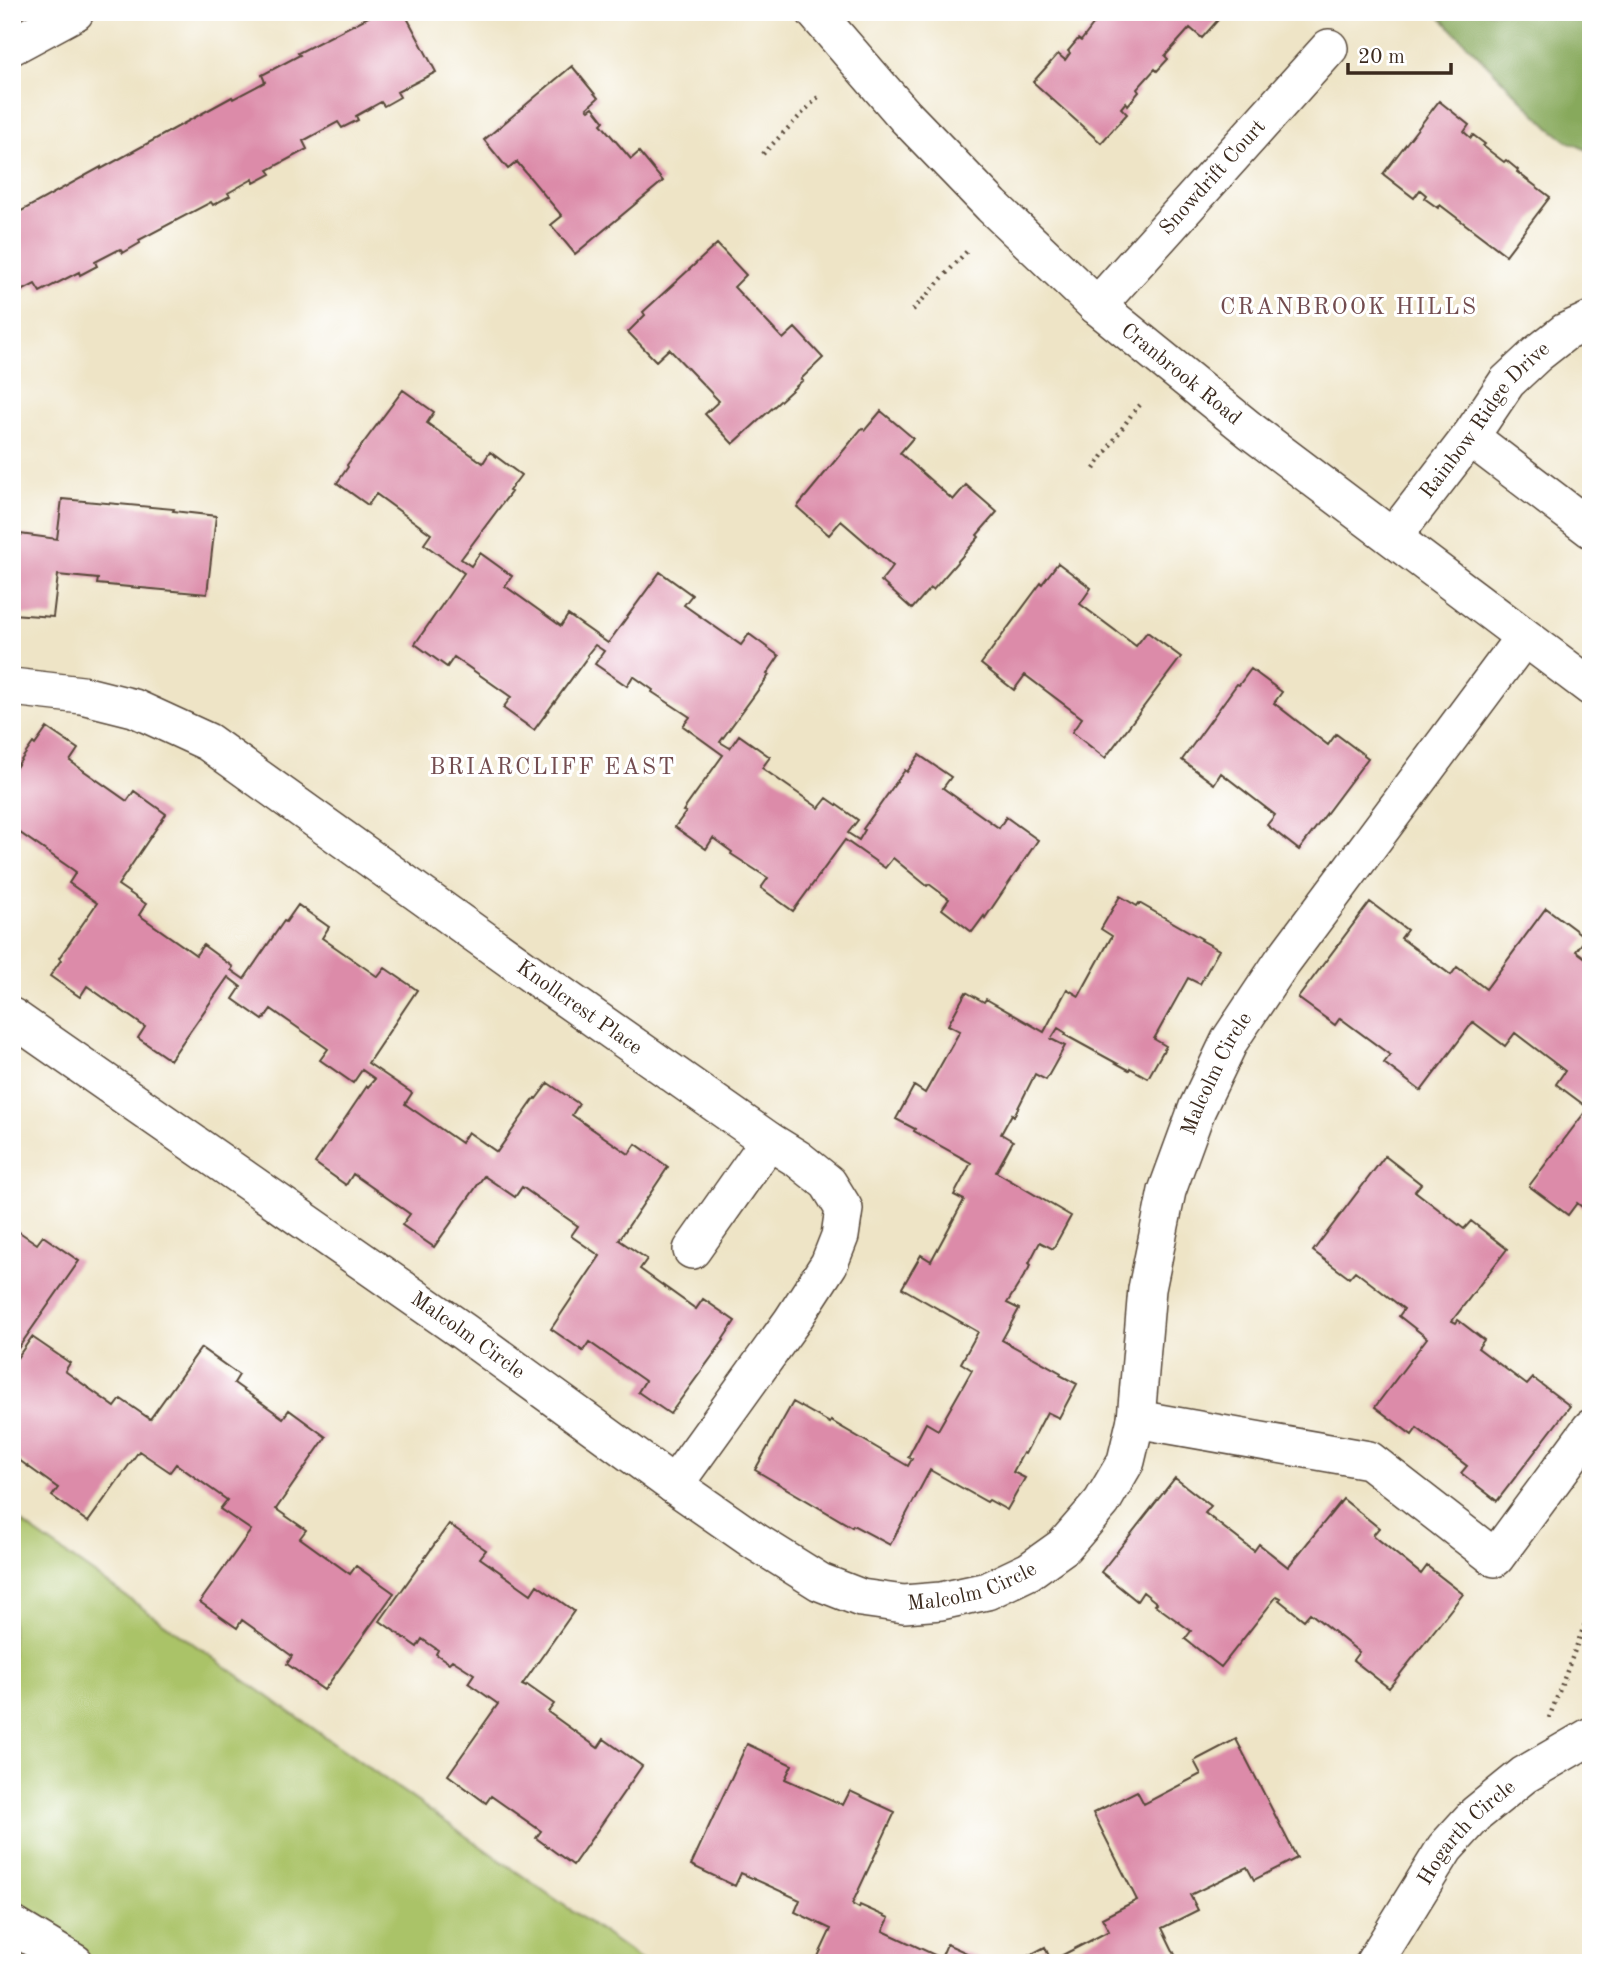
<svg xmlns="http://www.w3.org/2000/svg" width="1603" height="1975" viewBox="0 0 1603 1975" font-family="'Old Standard TT',serif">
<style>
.green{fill:#aac368;stroke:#727643;stroke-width:2}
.forest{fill:#87a95c;stroke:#616a3d;stroke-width:2}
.building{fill:#dc8ba9}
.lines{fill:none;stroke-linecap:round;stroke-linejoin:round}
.minor-casing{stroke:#564637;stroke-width:40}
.path{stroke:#564637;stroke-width:4.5;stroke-dasharray:2 5;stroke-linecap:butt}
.minor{stroke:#fff;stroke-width:37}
.labels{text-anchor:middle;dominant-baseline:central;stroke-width:6;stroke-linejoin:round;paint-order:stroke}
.street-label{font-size:21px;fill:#3b2a1e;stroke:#fff}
.neighbourhood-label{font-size:23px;letter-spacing:2px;fill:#734c4f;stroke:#fff}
</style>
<rect width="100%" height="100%" fill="#fff"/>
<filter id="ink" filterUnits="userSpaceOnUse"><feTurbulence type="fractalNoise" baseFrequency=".0143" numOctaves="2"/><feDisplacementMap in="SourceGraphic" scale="14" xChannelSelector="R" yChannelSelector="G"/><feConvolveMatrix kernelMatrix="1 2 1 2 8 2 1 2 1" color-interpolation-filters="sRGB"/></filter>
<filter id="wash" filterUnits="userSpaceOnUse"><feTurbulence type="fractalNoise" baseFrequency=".00686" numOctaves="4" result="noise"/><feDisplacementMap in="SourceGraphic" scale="28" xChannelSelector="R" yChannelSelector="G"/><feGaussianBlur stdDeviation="1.57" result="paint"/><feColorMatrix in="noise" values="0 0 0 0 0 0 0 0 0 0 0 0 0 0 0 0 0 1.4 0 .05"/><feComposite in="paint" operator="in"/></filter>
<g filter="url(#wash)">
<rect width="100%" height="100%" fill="#eee4c6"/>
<path class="green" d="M12,1516L646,1963H12Z"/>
<path class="forest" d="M1435,12H1591V152L1567,141L1550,128Z"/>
<g id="blocks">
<path class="building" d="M378,12H404L436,72L397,92L400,97L384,106L381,102L356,116L358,120L342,128L338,122L303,141L307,149L268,170L271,174L254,183L253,179L228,193L230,196L213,205L211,202L139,240L140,243L123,253L120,249L95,262L97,266L80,275L79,272L40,292L35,284L12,296V216L101,167V169L232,97L233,99L265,82L262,75L300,55L298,53Z
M1103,12H1225L1202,38L1190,28L1165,56L1168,59L1157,71L1155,69L1137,89L1139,92L1128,105L1126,102L1121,108L1127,114L1101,143L1033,82L1058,54L1065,60L1070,53L1068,51L1078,39L1081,41Z
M572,66L598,98L587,108L589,110L593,107L604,121L601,124L631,159L639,152L663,181L575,254L551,225L562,216L517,162L508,169L484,140Z
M1439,101L1469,125L1464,132L1471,138L1473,135L1485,144L1483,146L1504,162L1506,160L1518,170L1517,172L1550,197L1506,255L1440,205L1438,208L1424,198L1426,195L1420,190L1414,198L1383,174Z
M717,244L746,275L734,287L783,339L795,328L823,358L801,379L803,380L733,444L705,414L719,401L669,349L656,361L628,332L645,315L643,312Z
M403,390L434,412L427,423L483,463L490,452L521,475L509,491L511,492L461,559L471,566L480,553L512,576L505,586L561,626L568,615L608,643L660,572L692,595L684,605L741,645L749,634L779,656L767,674L769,675L720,742L730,748L739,735L770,757L762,768L819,808L827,798L858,820L848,833L859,840L865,830L863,829L905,770L907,772L919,755L951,777L943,788L999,828L1006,817L1038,840L985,918L984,916L972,932L942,909L949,899L929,884L927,886L893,858L885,868L845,840L793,911L761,888L768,878L731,854L732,852L713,838L706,849L675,827L686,812L683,811L723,755L683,726L690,717L652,692L653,690L633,676L627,686L595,664L604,651L595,645L587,655L588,656L534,730L503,708L511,697L454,657L447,667L415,644L464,573L424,544L431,534L376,494L368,505L337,483L348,467L347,465Z
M881,411L913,438L900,453L953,500L966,485L997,512L977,535L979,537L933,590L930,588L912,609L881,581L893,566L841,521L829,535L797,507L862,428L865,430Z
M62,499L174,509L173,511L216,516L207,594L97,584L98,579L58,575L53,617L12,614V533L57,539Z
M1058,563L1091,588L1080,604L1136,646L1147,632L1181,657L1105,758L1072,732L1082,718L1025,675L1014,690L981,664L1041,583L1042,584Z
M1251,669L1282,692L1274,703L1328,745L1336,734L1368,758L1299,850L1267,825L1275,815L1221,773L1214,784L1182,760L1237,684L1239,685Z
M47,728L78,749L70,761L127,801L134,791L166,814L118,885L146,904L139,915L196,955L203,945L233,967L231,970L244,979L284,921L286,922L298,905L329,927L322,938L378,977L385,968L417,990L368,1063L412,1093L405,1104L461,1143L468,1132L497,1152L535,1098L536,1099L548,1083L579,1104L572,1115L629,1154L636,1144L668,1167L619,1240L647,1259L640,1269L696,1309L703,1299L735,1321L723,1339L724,1340L670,1414L638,1392L645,1381L589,1342L583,1351L551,1329L600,1256L571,1236L578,1226L522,1187L515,1197L484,1176L434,1247L402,1225L410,1214L353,1174L346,1185L315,1163L367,1086L368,1087L375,1079L362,1070L353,1083L320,1060L328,1049L271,1009L263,1020L233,999L241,987L228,977L170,1060L138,1038L145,1027L87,986L80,997L50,976L61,960L59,958L97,903L69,883L76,872L20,833L12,844V773L33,743L35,745Z
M1120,896L1137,906L1139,903L1202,939L1201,940L1219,950L1200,984L1188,978L1154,1039L1166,1046L1148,1078L1130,1068L1129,1070L1065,1035L1066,1033L1058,1028L1051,1039L1065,1046L1046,1080L1035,1074L1014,1116L1012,1114L1001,1134L1013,1141L996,1172L1071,1216L1053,1249L1040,1242L1029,1263L1031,1265L1007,1303L1019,1309L1002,1340L1061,1373L1060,1375L1077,1384L1059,1418L1047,1412L1025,1454L1023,1453L1013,1472L1025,1478L1007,1510L989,1500L987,1502L930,1470L890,1545L853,1525L852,1527L755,1470L793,1402L830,1423L831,1421L908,1466L912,1459L908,1457L926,1423L938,1430L972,1370L961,1363L978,1332L902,1288L921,1255L931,1261L964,1200L954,1195L971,1163L914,1131L915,1129L896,1119L914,1086L925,1093L960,1031L948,1025L966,992L984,1002L986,999L1044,1032L1067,989L1079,996L1112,936L1101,929Z
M1370,902L1407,930L1401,938L1451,975L1457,967L1486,989L1546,908L1586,938L1576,951L1591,962V1214L1577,1203L1568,1215L1529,1186L1588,1108L1556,1084L1565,1071L1515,1033L1505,1046L1473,1022L1421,1091L1384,1063L1390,1055L1340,1018L1335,1025L1298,998Z
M1385,1156L1421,1184L1415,1191L1464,1229L1471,1221L1507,1249L1452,1321L1456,1323L1458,1320L1484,1340L1478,1348L1527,1385L1533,1378L1570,1406L1497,1501L1461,1473L1467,1466L1417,1428L1412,1435L1375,1407L1427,1338L1399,1316L1404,1309L1355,1271L1349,1278L1313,1251Z
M12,1227L37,1244L43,1236L79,1261L12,1357Z
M32,1337L70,1363L65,1371L115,1407L121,1399L150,1419L201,1348L239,1375L234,1383L283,1418L289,1410L326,1437L276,1509L306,1530L300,1538L350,1574L356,1566L394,1593L324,1690L287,1664L292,1656L242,1620L237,1628L200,1602L251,1530L220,1509L227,1500L176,1464L170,1472L139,1451L88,1522L52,1496L58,1488L12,1455V1365Z
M1175,1478L1211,1506L1205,1513L1254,1551L1259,1544L1288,1567L1343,1499L1379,1528L1373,1535L1421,1574L1427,1566L1463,1594L1389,1688L1353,1660L1359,1652L1310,1613L1304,1620L1279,1600L1281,1598L1277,1596L1221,1667L1185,1639L1191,1631L1155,1605L1157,1603L1143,1592L1137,1601L1101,1572Z
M449,1524L486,1550L480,1558L531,1594L537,1585L574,1611L522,1685L526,1687L527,1685L554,1704L548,1712L598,1748L604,1739L642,1766L573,1865L536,1838L541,1831L491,1796L486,1803L448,1775L498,1704L468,1683L474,1674L452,1660L449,1663L436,1654L438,1650L422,1639L417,1647L380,1621Z
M1236,1739L1297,1858L1254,1880L1247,1867L1190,1895L1198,1910L1162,1928L1179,1963H1015L1045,1947L1051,1961L1109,1931L1102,1918L1137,1900L1093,1813L1137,1791L1144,1804L1201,1774L1194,1761Z
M747,1744L792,1765L785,1779L843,1805L850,1791L895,1812L852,1904L859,1908L860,1905L889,1918L883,1931L941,1958L947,1944L989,1963H815L831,1929L795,1912L800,1900L741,1873L735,1886L691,1865Z"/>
</g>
</g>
<g filter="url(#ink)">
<use href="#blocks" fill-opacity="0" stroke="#564637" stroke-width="2"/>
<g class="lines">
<g class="minor-casing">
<g id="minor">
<path id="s1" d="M815,12L905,116L992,206L1097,306L1251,431L1591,687"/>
<path d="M12,46L75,12"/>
<path id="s2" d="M1097,306L1329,48"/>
<path d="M1470,437L1591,529"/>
<path id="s3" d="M1393,537L1470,437L1507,382L1537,354L1565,332L1591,320"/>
<path id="s4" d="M12,687L82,695L134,708L208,742L537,978L769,1141L798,1159L828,1183L844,1209L840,1236L829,1264L792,1321L674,1485"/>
<path id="s5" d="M12,1017L464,1332L674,1485L756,1542L820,1582L861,1598L904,1604L941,1601L987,1591L1029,1571L1064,1546L1102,1502L1126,1461L1136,1419L1147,1289L1167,1191L1197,1109L1230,1040L1282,962L1524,637"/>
<path d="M692,1250L769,1141"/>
<path d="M1136,1419L1369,1460L1495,1558L1591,1428"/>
<path d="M12,1925L75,1963"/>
<path id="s6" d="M1374,1963L1445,1848L1476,1814L1524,1775L1591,1736"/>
</g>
</g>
<path class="path" d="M763,154L820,95
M913,310L967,251
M1094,469L1134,411L1140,405
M1549,1718L1591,1608"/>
<use href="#minor" class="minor"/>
</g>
</g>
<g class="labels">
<g class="street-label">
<text stroke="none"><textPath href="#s2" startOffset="173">Snowdrift Court</textPath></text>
<text stroke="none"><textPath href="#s1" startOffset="516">Cranbrook Road</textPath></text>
<text stroke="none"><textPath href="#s3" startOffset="149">Rainbow Ridge Drive</textPath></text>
<text stroke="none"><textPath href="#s4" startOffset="662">Knollcrest Place</textPath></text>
<text stroke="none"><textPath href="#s5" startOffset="1754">Malcolm Circle</textPath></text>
<text stroke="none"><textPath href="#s5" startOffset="556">Malcolm Circle</textPath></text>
<text stroke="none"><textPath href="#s5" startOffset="1144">Malcolm Circle</textPath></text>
<text stroke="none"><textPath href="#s6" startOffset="161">Hogarth Circle</textPath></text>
</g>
<g class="neighbourhood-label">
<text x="1349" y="307">CRANBROOK HILLS</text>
<text x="553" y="767">BRIARCLIFF EAST</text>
</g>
</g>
<rect width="1603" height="1975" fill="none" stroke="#fff" stroke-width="42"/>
<path d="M1348 63v10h103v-10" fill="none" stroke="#3b2a1e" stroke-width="3.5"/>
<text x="1358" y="63" font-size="21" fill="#3b2a1e" stroke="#ffffff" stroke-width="5" paint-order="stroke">20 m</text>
</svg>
